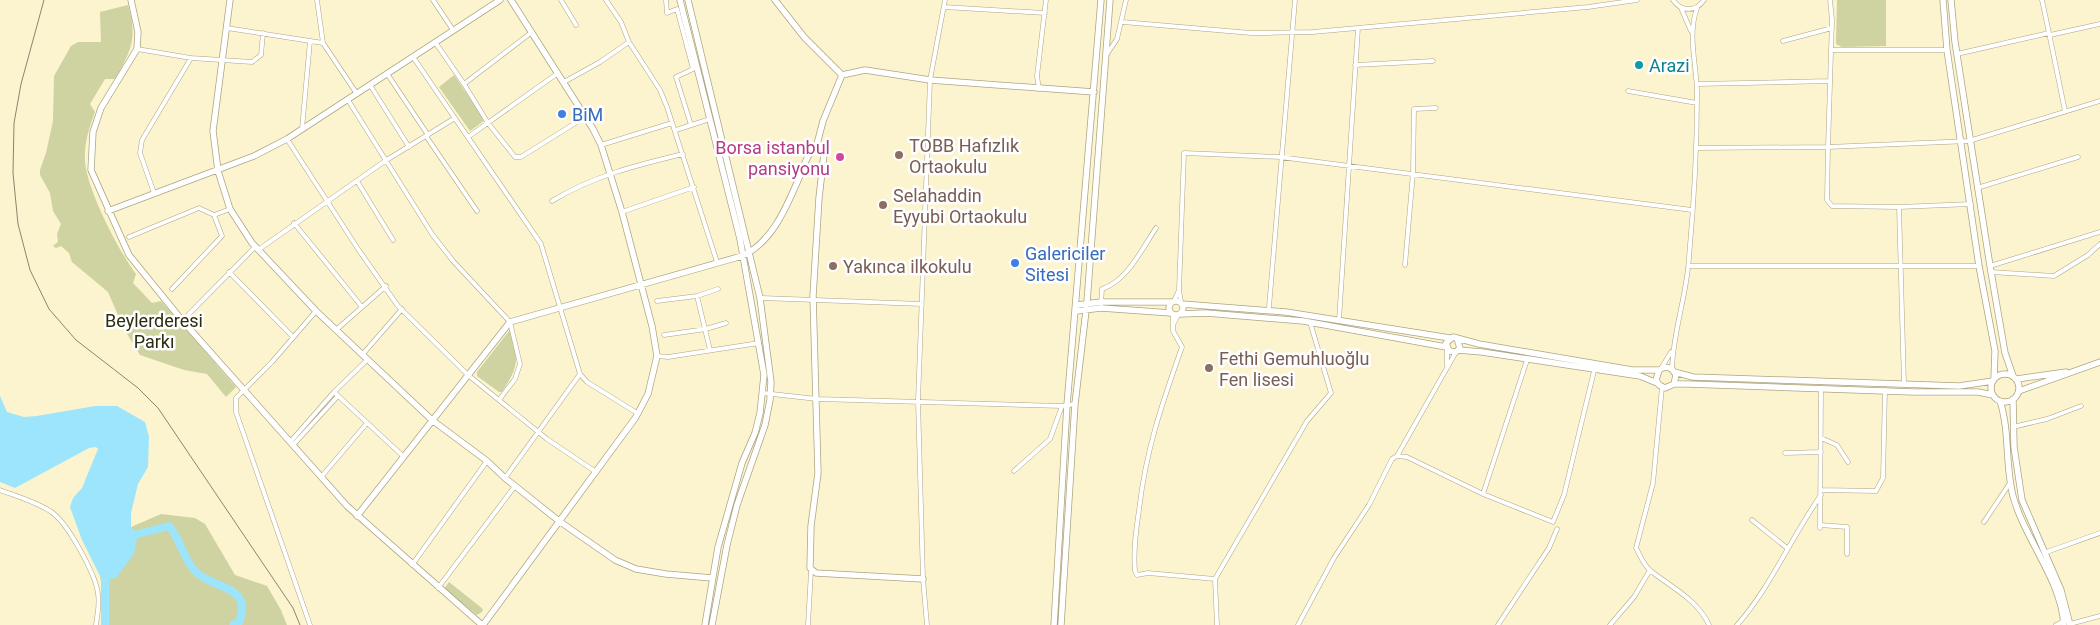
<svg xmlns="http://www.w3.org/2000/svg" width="2100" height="625" viewBox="0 0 2100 625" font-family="Roboto,sans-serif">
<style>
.green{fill:#cfd2a1}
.water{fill:#9de5fc}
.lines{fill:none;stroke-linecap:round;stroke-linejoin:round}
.river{stroke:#9de5fc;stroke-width:8}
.street-casing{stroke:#ada582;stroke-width:5}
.secondary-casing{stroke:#ada582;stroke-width:7}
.street{stroke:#fff;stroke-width:4}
.secondary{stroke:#fff;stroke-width:5.5}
.rail{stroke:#8b856d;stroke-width:1}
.culture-dot{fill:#0f9aa8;stroke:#fff;stroke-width:2}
.shop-dot{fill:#3f7fe0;stroke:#fff;stroke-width:2}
.education-dot{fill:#8d6e63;stroke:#fff;stroke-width:2}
.hotel-dot{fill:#d1479c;stroke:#fff;stroke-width:2}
.labels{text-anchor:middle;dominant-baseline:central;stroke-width:5;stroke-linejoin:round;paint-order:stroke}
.culture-label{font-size:18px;fill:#0d838f;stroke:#fff;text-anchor:start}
.shop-label{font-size:18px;fill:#366cbe;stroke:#fff;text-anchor:start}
.education-label{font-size:18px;fill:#785e54;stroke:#fff;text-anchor:start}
.hotel-label{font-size:18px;fill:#b23c85;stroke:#fff;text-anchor:end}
.park-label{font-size:18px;fill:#2c2d0c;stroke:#fff}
</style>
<rect width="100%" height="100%" fill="#fcf3cf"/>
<path class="green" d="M1837,0H1886V46L1842,47L1836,44Z
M128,5C138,38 131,51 115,79H105L90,104L95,112C89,128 84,143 85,161C87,190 118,250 136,274L133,283L152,303L161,301L236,387L226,397L207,374L184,370L140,355L124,329L108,292L72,262L69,253L61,246L56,248L53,246L58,242L57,234L61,224L53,211L50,193L40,175V170L46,153L53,121L54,76L71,46L78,42H101L100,12Z
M454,75L485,120L470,131L439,87Z
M509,331H512C518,361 519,366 502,392H499L477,376V372Z
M161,514L195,518L205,524L235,575L267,586L281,610L287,625H102L104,599L100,576L105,579L131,527Z
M449,582L483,609L482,612L477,615L444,589Z"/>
<path class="water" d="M0,365V396L7,412L24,417L37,416L95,406H117L145,422L149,437L148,467L138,484L131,513V527L138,534L134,554L116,578L105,580L100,576L82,540L70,507L73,498L82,488L98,449L96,447L89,448L15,488L0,482Z"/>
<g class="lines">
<path class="river" d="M138,534L169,526C181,539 182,558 196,572C214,590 253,584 239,622L233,625
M105,625V580"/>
<g class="street-casing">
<path id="street" d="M317,0L323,43L357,94
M433,0L453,30
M561,0L576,25
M606,0L621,22L629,42
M666,0L667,13L677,9L693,69L676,77L691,125
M1673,0C1681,12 1696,12 1704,0
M1830,0L1832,20L1828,147L1969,141L2100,101
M944,7L1045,13
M1681,8L1691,31
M1123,22L1251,33L1313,32L1588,7L1637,0
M227,28L323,43
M2049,33L2065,111
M2050,35L2100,24
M1783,41L1832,28
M435,42L464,84L488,123L515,157H521L585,117
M137,49L191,58
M1831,50H1947
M1107,54L1117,39L1126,0
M1957,54L2049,33L2042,0
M413,57L541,244L580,374L587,382L637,413
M1355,65L1433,61
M388,75L428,135
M564,82L600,62L629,42L660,90L667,107L717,262
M464,84L532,32
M1697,84L1830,81
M370,85L409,147
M1039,89L1037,76L1046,0
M1628,91L1697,103
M348,100L432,234L453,261L510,322L520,364L515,379L499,400
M302,129L310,41
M676,130L710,119
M426,136L477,211
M468,137L558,73
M287,139L358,249L398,306L468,375L547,439L596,472
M601,145L672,123
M1696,148L1828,147L1827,200L1832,206L1899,207L1971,204
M357,181L393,240
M1977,188L2078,157
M154,193L140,153L142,140L191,58L252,62L261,55L263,33
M552,201C593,176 637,165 683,154
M1899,207L1904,384
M622,212L694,187
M214,215L230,209
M294,223L362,307
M129,237L199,208L214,215L222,236L172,289
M258,250L385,161L455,118
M1405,265L1413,173L1414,109L1436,108
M1689,266H1979
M1990,266L2100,232
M229,272L293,337
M1991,272L2054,276L2088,255L2100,244
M1179,290L1184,153L1280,157L1692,210
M697,296L710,350
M760,298L922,304
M657,301L697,296L718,289
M1174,301L1179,290L1181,302
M1101,304L1102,289C1127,281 1142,249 1156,228
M1269,307L1295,0
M1173,314V331L1182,347C1162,404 1146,449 1139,510C1136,530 1133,551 1135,571L1137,575L1148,573L1215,579
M183,320L255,247
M1339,320L1358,28
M1173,325L1178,315
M336,330L386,286
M664,335L706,329L726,323
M362,355L402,309
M657,356L668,357L759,343
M1527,360L1483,494L1553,522L1564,495L1594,371
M1447,365V350
M1662,367L1671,352
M1672,369C1673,331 1687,295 1689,257C1694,203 1697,148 1697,94C1697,65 1687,36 1697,8
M1662,387L1653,483L1636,548C1640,555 1644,566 1651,571C1671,587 1698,600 1709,625
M334,392L404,457
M763,393L817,399L1062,406
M2013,427L2047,419L2081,406
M1821,438L1837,445L1848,462
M291,441L334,392L367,360
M294,444L338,396
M1785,453L1821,452
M1397,456L1456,352
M1014,471L1050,439L1062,406L1075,404
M322,476L367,423
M505,478L580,374
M0,490C16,496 36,502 50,511C67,521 96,575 98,594C100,605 97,615 96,625
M1821,490L1876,491L1883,478L1885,390
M1752,520L1787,548
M1984,522L2010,483
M1820,525L1847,527V554
M1820,528L1821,388
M2044,553L2100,533
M412,565L487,461
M438,588L515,486
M2070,624L2100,616
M310,625L236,412V398L272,362L316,311
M808,625L811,571
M927,625L923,579L918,401L930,80L945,0
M1217,625L1215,579L1307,421L1331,393L1310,322
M1298,625L1334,558L1369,505L1392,459L1397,456L1407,457L1483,494
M1498,625L1549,548L1557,529
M1610,625L1634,597L1650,570
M1737,625C1769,590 1792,536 1821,495
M2056,625L2064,621"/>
</g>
<g class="secondary-casing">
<path id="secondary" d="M131,0L138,32L137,49L101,108L93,132L91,170L129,255L181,319L347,506L482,625
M230,0L213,131L218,171L230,209L252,243L316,311L432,420L487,461L505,478L559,521L615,560L636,569L666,574L712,578
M680,0L740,239L764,375L760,413L755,433L742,463L718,547L705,625
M688,0L760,298L771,382L770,400L765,425L737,505L727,545L712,625
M775,0L804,37L842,75L865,70L930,80L1094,92
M1943,0L1947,50L1979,266L1995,351L1994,379
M1951,0L1955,42L1990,266L2005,353L2013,376
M816,148L823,121L842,75
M108,211L254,156L287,139L500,0
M1169 308a7 7 0 1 1 14 0a7 7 0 1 1-14 0Z
M1182,304L1286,312L1450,338
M1077,305L1101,302H1172
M1076,311L1101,308L1171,313
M1180,314L1206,313L1303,321L1446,347
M1457,339L1460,348L1456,352L1449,351L1446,343L1453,337L1479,344L1632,370H1659
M1458,350L1482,352L1640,376L1657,383
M1674,372L1693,377L1959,386L1993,381
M1991 388a14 14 0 1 1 28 0a14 14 0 1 1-28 0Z
M2017,379L2066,372
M1674,384L1676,375C1672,367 1666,365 1659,370L1656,380L1659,385L1665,388L1674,384H1688L1913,392H1978L1993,395
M2019,391L2100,362
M2013,399L2014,447L2022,500L2061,590L2070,625
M2000,401C2010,432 2005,465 2013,496C2025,540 2061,579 2064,625
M357,516L510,322L742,256C774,242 789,201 802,171C805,163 808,152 816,148L822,150L824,154L819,198L813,296L818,473L811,526L810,568L816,573L923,579
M483,625L636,417L648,394L657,356L652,326L622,212L601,145L593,129L511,0
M1054,625L1067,405L1101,0
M1061,625L1075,404L1087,302L1110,0"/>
</g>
<use href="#street" class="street"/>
<use href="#secondary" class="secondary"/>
<path class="rail" d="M44,0L21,84L14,123L13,173L18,224L30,270L49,309L76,340L138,388L158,408L293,608L300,625"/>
</g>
<circle class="culture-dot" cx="1639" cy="65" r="5"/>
<g class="shop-dot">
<circle cx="562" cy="114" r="5"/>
<circle cx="1015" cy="263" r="5"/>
</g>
<g class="education-dot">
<circle cx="899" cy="155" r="5"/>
<circle cx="883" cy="205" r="5"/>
<circle cx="833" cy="266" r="5"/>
<circle cx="1209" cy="368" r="5"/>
</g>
<circle class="hotel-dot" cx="840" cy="157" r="5"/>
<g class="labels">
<g class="culture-label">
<text x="1649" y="65">Arazi</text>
</g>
<g class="shop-label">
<text x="572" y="114">BiM</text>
<text x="1025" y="253">Galericiler<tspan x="1025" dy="21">Sitesi</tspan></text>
</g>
<g class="education-label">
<text x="909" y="145">TOBB Hafızlık<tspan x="909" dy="21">Ortaokulu</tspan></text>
<text x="893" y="195">Selahaddin<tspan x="893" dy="21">Eyyubi Ortaokulu</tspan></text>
<text x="843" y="266">Yakınca ilkokulu</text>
<text x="1219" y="358">Fethi Gemuhluoğlu<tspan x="1219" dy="21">Fen lisesi</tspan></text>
</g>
<g class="hotel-label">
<text x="830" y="147">Borsa istanbul<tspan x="830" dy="21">pansiyonu</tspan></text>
</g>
<g class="park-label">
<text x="154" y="320">Beylerderesi<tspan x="154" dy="21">Parkı</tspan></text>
</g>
</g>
</svg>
